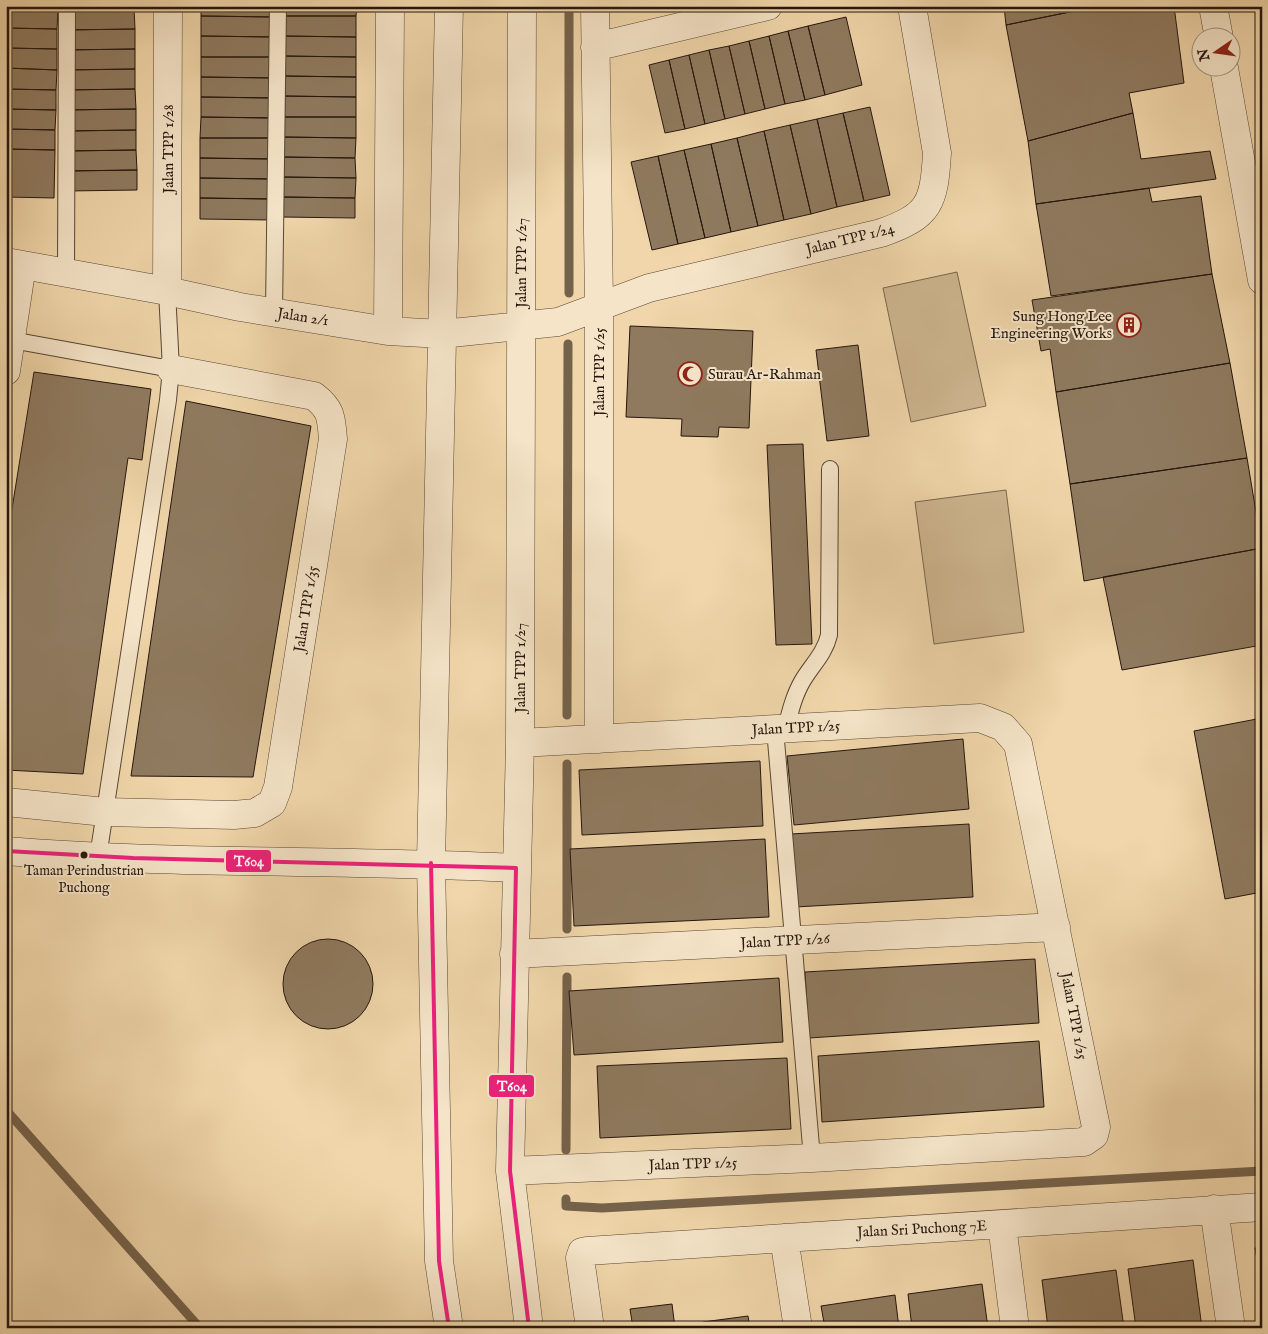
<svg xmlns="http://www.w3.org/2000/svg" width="1268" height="1334" viewBox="0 0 1268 1334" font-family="'IM FELL English',serif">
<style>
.green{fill:#cdb58f;stroke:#79664e}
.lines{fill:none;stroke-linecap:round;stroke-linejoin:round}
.stream{stroke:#75624b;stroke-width:9}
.building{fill:#8f7a5f;stroke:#25160d}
.lane-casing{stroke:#584634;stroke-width:18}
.street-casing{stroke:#584634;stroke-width:29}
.lane{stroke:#f5e4c8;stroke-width:16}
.street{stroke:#f5e4c8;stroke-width:28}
.bus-1-casing{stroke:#f5e4c8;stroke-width:8}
.bus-1{stroke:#ed207b;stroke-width:4}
.bus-dot{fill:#25160d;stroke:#f5e4c8;stroke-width:2}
.labels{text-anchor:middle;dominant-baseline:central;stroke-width:4;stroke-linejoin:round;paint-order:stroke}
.bus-label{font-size:14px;fill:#25160d;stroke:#f5e4c8}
.street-label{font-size:15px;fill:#25160d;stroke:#f5e4c8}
.poi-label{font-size:15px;fill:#25160d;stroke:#f5e4c8;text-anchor:end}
.line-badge{stroke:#f5e4c8;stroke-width:2}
.badge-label{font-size:14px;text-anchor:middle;font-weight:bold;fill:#fff}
</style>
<rect width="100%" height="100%" fill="#f0d6aa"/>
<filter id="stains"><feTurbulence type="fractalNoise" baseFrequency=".004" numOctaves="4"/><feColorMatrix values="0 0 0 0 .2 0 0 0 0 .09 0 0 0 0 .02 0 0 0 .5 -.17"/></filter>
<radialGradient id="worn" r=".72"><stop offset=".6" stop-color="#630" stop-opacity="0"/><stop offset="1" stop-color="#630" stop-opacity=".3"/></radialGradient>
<path class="green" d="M957,272L986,406L911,422L883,288Z
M1006,490L1024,632L934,644L915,502Z"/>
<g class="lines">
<path class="stream" d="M569,293V6
M567,715L568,344
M567,929V764
M6,1110L200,1328
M566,1150L567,977
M566,1199V1206L602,1208L1262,1171"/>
</g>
<path class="building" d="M6,6H58V9L6,8Z
M63,6H134V8L63,10Z
M201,6H273V17L201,16Z
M283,6H357L356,16H283Z
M1004,6H1099L1006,25Z
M1099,6H1174L1184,83L1129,93L1133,113L1028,141L1006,25Z
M6,8L58,9L57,29L6,28Z
M134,8L135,29L64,30L63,10Z
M201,16L273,17V37L201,36Z
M283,16H356V37L283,36Z
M846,17L862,85L825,95L808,26Z
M808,26L825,95L805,100L788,31Z
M6,28L57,29V49L6,48Z
M135,29V49L64,50V30Z
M788,31L805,100L785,104L769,36Z
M201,36L273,37V57H201Z
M283,36L356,37V57L283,56Z
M769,36L785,104L765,109L749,41Z
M749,41L765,109L745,114L729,46Z
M729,46L745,114L725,119L709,50Z
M6,48L57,49V70L6,68Z
M135,49V69L65,70L64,50Z
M709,50L725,119L705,124L689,55Z
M689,55L705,124L685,129L669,60Z
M283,56L356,57V77L283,76Z
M201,57H273V78L201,77Z
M669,60L685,129L665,133L649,65Z
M6,68L57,70L56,90L6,89Z
M135,69V89L65,90V70Z
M283,76L356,77V97L282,96Z
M201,77L273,78V98L201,97Z
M6,89L56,90V110L6,109Z
M135,89L136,109L65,110V90Z
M282,96L356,97V117H282Z
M201,97L273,98L272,118L201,117Z
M870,107L890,195L864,201L843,113Z
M6,109L56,110L55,130L6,129Z
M136,109V130L66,131L65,110Z
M843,113L864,201L837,207L817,119Z
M1133,113L1141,159L1210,151L1216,179L1036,204L1028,141Z
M201,117L272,118V138H200Z
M282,117H356V138L282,137Z
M817,119L837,207L811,214L790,125Z
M790,125L811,214L784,220L764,131Z
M6,129L55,130V150L6,149Z
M136,130V150L66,151V131Z
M764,131L784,220L758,226L737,138Z
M282,137L356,138L355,158L282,157Z
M200,138H272V159L200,158Z
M737,138L758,226L731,232L711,144Z
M711,144L731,232L705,238L684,150Z
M6,149L55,150L54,198L6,197Z
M136,150L137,170L66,171V151Z
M684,150L705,238L678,244L658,156Z
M658,156L678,244L652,250L631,162Z
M282,157L355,158L356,178L282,177Z
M200,158L272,159V179L200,178Z
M137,170V190L67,191L66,171Z
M282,177L356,178L355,198L282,197Z
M200,178L272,179V199L200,198Z
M1149,188L1152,202L1201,196L1212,274L1051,296L1036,204Z
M282,197L355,198V218L282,217Z
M200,198L272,199V220L200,219Z
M1212,274L1230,363L1056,392L1050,349L1041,351L1032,300Z
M630,326L753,331L749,428L719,427L718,437L681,436L682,419L626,417Z
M858,345L869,436L827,441L816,350Z
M1230,363L1247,458L1070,484L1056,392Z
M34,372L151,389L142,460L128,458L83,774L6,770V546Z
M186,401L311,426L253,777L131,776Z
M803,444L812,644L776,645L767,445Z
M1247,458L1262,548L1084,581L1070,484Z
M1262,548V645L1122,670L1103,577Z
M1262,718V892L1225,899L1194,731Z
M963,739L969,809L794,825L787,756Z
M760,761L763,826L582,835L579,770Z
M969,824L973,897L795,907L791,834Z
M765,839L769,917L574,926L570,849Z
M283 984a45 45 0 1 1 90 0a45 45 0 1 1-90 0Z
M1035,959L1039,1023L809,1038L805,972Z
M779,978L783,1042L574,1055L569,991Z
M1039,1041L1044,1107L822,1122L818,1056Z
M787,1058L791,1129L600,1138L597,1066Z
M1262,1247V1293L1255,1248Z
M1193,1260L1202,1328H1136L1128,1269Z
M1116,1270L1124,1328H1048L1042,1280Z
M982,1284L988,1328H912L908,1294Z
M895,1295L899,1328H825L821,1306Z
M672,1304L675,1328H633L630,1309Z
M748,1316L750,1328H703V1322Z"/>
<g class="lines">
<g class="lane-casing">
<path id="lane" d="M66,272L67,6
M274,312L278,6
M6,339L171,369
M786,728C790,712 794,695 803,680C812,665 825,653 829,635L830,469
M775,729L812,1158
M98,857L168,400L171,369L167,291"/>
</g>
<g class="street-casing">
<path id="street" d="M449,6L431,863L439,1261L449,1328
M522,6L520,743L510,1171L529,1328
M595,6L599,306V739
M1213,6L1219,38
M595,47L768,6
M1224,68L1262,280
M6,262L167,291L240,307L388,331L442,334L558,322L649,288L881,233C930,216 934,203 937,153L912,6
M167,291L168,6
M388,331L390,6
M6,371L22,265
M6,802L105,812L234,815L255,813L272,803L278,787L333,439C331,418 332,410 314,396L171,369
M6,851C175,865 346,859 516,868
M514,954L1056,927
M510,1171L812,1158L1084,1142L1094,1135L1096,1127L1018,744L1003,727L980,718L520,743
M1214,1209L1231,1328
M1002,1225L1015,1328
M784,1238L798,1328
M590,1328L580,1258L582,1252L587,1251L1262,1207"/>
</g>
<use href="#lane" class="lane"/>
<use href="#street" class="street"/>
<g class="bus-1-casing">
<path id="bus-1" d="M6,851L133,858L516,868L510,1171L529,1328
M431,863L439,1261L449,1328"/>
</g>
<use href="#bus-1" class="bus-1"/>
</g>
<defs>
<g id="building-ring" transform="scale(1.25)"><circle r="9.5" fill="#f5e4c8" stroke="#8f2418" stroke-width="1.5"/><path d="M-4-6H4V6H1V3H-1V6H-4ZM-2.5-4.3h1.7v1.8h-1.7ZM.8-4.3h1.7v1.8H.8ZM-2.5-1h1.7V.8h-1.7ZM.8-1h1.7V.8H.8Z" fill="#8f2418"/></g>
<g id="mosque-ring" transform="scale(1.25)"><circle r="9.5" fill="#f5e4c8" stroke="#8f2418" stroke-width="1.5"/><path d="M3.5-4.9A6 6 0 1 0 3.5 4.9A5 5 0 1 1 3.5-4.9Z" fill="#8f2418"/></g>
</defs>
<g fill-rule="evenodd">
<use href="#building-ring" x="1129" y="325"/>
<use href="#mosque-ring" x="690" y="374"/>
</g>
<circle class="bus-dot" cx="84" cy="855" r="4.5"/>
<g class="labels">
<g class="bus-label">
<text x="84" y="871">Taman Perindustrian<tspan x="84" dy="17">Puchong</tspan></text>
</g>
<g class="street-label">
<text transform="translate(168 149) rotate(-90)">Jalan TPP 1/28</text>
<text transform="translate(850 239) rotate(-14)">Jalan TPP 1/24</text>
<text transform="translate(521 263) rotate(-90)">Jalan TPP 1/27</text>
<text transform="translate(303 317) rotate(9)">Jalan 2/1</text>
<text transform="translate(599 372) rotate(-90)">Jalan TPP 1/25</text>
<text transform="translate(306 609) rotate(-81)">Jalan TPP 1/35</text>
<text transform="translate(520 668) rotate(-90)">Jalan TPP 1/27</text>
<text transform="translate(796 728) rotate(-3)">Jalan TPP 1/25</text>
<text transform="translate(785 941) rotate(-3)">Jalan TPP 1/26</text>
<text transform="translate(1074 1016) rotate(79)">Jalan TPP 1/25</text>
<text transform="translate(693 1164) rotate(-2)">Jalan TPP 1/25</text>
<text transform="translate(922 1229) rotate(-3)">Jalan Sri Puchong 7E</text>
</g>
<g class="poi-label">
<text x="1112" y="316">Sung Hong Lee<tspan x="1112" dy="17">Engineering Works</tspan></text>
<text x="708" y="374" text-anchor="start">Surau Ar-Rahman</text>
</g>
</g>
<g class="line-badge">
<rect x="225" y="849" width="47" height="24" rx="5" fill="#ed207b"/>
<rect x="488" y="1074" width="47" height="24" rx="5" fill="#ed207b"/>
</g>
<g class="badge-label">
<text x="249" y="866">T604</text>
<text x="512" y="1091">T604</text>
</g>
<rect width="1268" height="1334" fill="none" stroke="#f0d6aa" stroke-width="25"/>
<rect x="8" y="8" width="1253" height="1319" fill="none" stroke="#25160d" stroke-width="2.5"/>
<rect x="12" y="12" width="1243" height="1309" fill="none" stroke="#25160d"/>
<g transform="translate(1216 52) rotate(257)"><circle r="24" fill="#f5e4c8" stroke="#a2927d"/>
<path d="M0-4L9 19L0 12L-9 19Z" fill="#8f2418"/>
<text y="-8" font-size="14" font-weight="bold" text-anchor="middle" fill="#25160d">N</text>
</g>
<rect width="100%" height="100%" filter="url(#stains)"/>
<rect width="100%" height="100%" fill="url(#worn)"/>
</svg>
